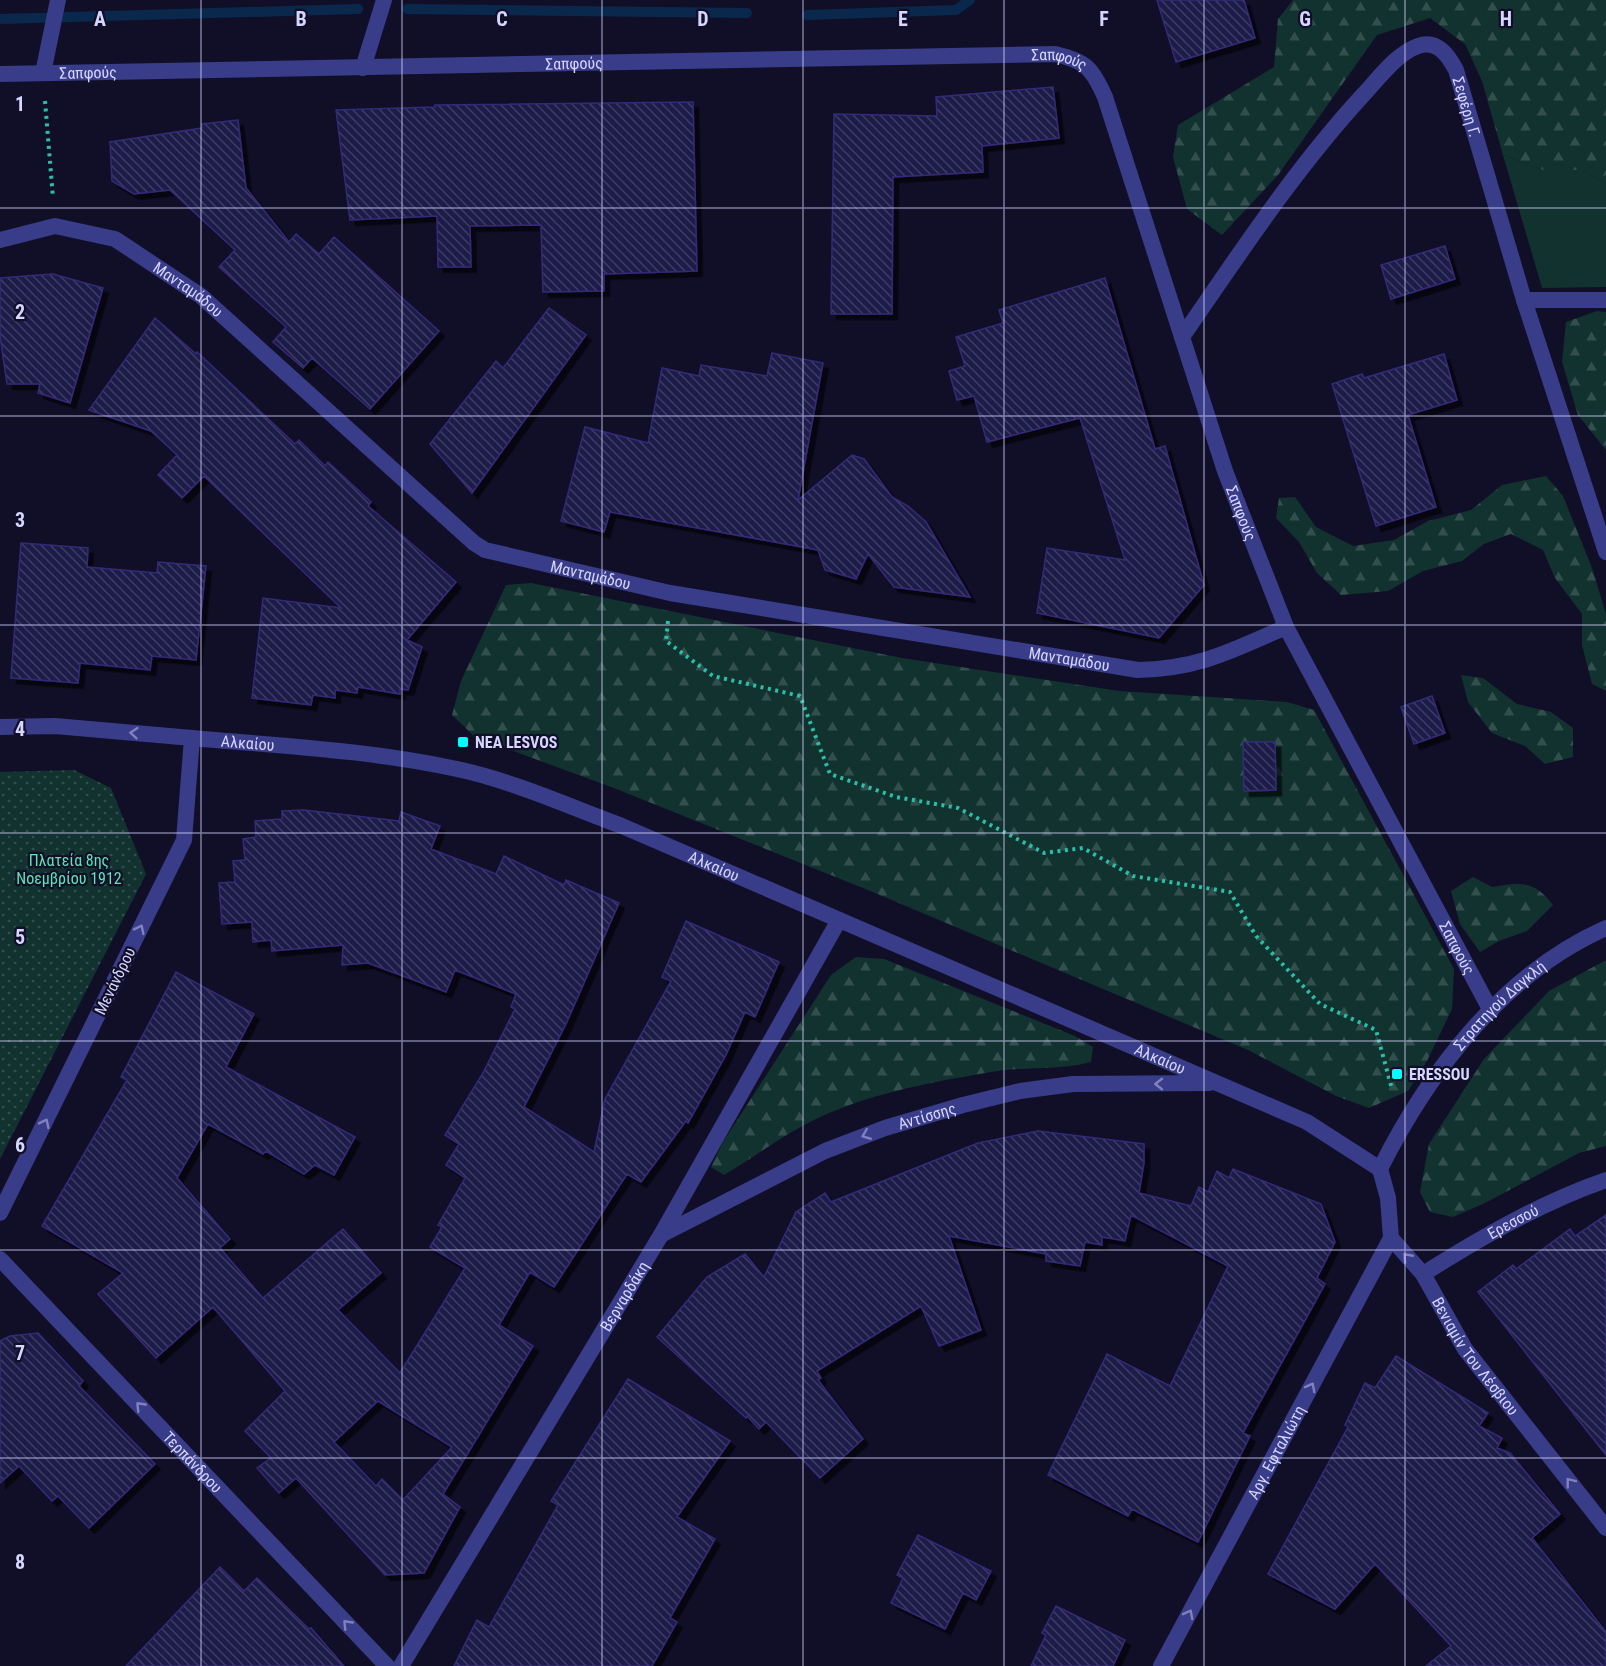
<svg xmlns="http://www.w3.org/2000/svg" width="1606" height="1666" viewBox="0 0 1606 1666" font-family="'Roboto Condensed',sans-serif">
<style>
.grass{fill:#11322e}
.forest{fill:url(#forest-firs)}
.park{fill:url(#park-dots)}
.lines{fill:none;stroke-linecap:round;stroke-linejoin:round}
.stream{stroke:#0a284c;stroke-width:10}
.building{fill:url(#building-back-hatch);stroke:#332b77;stroke-width:1.5;fill-rule:evenodd;filter:url(#shadow)}
.path{stroke:#2bbea8;stroke-width:4;stroke-dasharray:3 4.5;stroke-linecap:butt}
.minor{stroke:#383c89;stroke-width:16}
.tertiary{stroke:#383c89;stroke-width:16}
.oneway{stroke:#8081be}
.grid{fill:none;stroke:#d7d6ff;stroke-width:1.5;stroke-opacity:0.55}
.poi-dot{fill:#02fcff;stroke:#110f28;stroke-width:2}
.labels{text-anchor:middle;dominant-baseline:central;stroke-width:4.5;stroke-linejoin:round;paint-order:stroke}
.street-label{font-size:16px;fill:#d7d6ff;stroke:#110f28}
.poi-label{font-size:16px;font-weight:bold;fill:#d7d6ff;stroke:#110f28;text-anchor:start}
.park-label{font-size:16px;fill:#5ce5b6;stroke:#110f28}
.grid-label{font-size:20px;text-anchor:middle;font-weight:bold;fill:#d7d6ff;stroke:#110f28;stroke-width:4.5;stroke-linejoin:round;paint-order:stroke}
</style>
<defs>
<pattern id="forest-firs" width="22" height="20" patternUnits="userSpaceOnUse" patternTransform="scale(1.5)"><rect width="22" height="20" fill="#11322e"/><path d="M5 1l3.5 6h-7zM16 11l3.5 6h-7z" fill="#334f4d"/></pattern>
<pattern id="park-dots" width="8" height="8" patternUnits="userSpaceOnUse" patternTransform="scale(1.5)"><rect width="8" height="8" fill="#11322e"/><path d="M2 2h.1M6 6h.1" fill="none" stroke="#334f4d" stroke-width="1.8" stroke-linecap="round"/></pattern>
<pattern id="building-back-hatch" width="6" height="6" patternUnits="userSpaceOnUse" patternTransform="scale(1.5)"><rect width="6" height="6" fill="#1f1a4a"/><path d="M-1 5l2 2M0 0l6 6M5-1l2 2" fill="none" stroke="#3f3b65"/></pattern>
<filter id="shadow"><feDropShadow dx="5.5" dy="5.5" stdDeviation="0" flood-color="#0009"/></filter>
</defs>
<rect width="100%" height="100%" fill="#110f28"/>
<path class="grass" d="M1503,155L1543,170H1583L1606,183V287L1542,288Z"/>
<path class="forest" d="M1293,0H1606V183L1583,170H1543L1503,155L1482,81L1465,44L1430,18L1377,35L1278,175L1222,235L1187,209L1173,157L1178,125L1274,67L1278,19Z
M1597,311L1606,312V450L1578,415L1562,362L1566,322Z
M1546,476L1563,496L1592,568L1606,614V691L1592,684L1582,645V614L1555,578L1543,550L1511,534L1484,544L1462,561L1423,571L1388,591L1341,595L1317,573L1299,542L1276,518L1279,498L1295,497L1316,527L1353,546L1394,540L1428,521L1471,510L1502,485Z
M531,583L902,658L1119,691L1287,702L1314,710L1454,969L1452,1009L1427,1061L1408,1091L1369,1108L1336,1096L1248,1050L868,890L614,788L475,737L452,715L461,681L506,585Z
M1461,675L1483,678L1517,704L1551,712L1573,728V757L1545,764L1525,746L1492,733L1468,702Z
M1473,877L1492,887C1519,882 1535,880 1553,905L1527,931L1499,941L1480,952L1460,924L1451,891Z
M856,957L884,959L1075,1036L1093,1047L1091,1062C1057,1071 1024,1066 991,1072C927,1083 864,1094 806,1124C778,1139 752,1158 724,1175L711,1167L723,1142L831,975Z
M1606,960V1146L1579,1153L1485,1203L1453,1217L1430,1212L1420,1192L1429,1144L1484,1059L1549,991Z"/>
<path class="park" d="M74,770L111,788L146,874L0,1159V772Z"/>
<g class="lines">
<path class="stream" d="M407,9L747,13
M807,15L956,10L970,0
M0,19L358,9"/>
</g>
<path class="building" d="M1157,0H1244L1255,38L1176,62Z
M1053,87L1059,138L982,146L983,172L893,177L892,314H831L834,114L937,116L936,97Z
M693,102L697,271L604,274V291L543,292L541,225L470,226L471,267H438L437,216L350,220L336,110L435,107V105Z
M238,120L246,188L289,242L296,234L319,254L334,237L439,331L370,409L312,358L303,368L273,342L286,327L219,267L235,250L170,190L134,194L112,181L110,142L202,128V124Z
M1445,246L1455,279L1391,299L1381,265Z
M53,274L103,288L70,403L38,393L40,384H7L0,336V278Z
M1105,278L1155,449L1165,446L1204,585L1159,638L1037,613L1047,548L1125,560L1080,418L987,442L974,396L957,400L949,371L965,366L956,337L1003,323L999,310Z
M549,308L586,335L472,493L430,444L496,361L503,368Z
M155,318L196,354L197,352L295,444L299,440L325,466L328,462L371,502L368,506L456,582L407,640L422,647L408,690L400,689V694L358,687L357,693L335,690V698L313,695L311,705L252,698L263,598L341,608L204,476L182,498L158,475L177,455L151,431L89,410Z
M772,353L823,363L798,500L852,455L864,459L892,497L908,506L926,522L970,597L894,587L868,554L856,579L825,570L818,550L610,512L604,532L561,521L585,427L648,443L662,368L699,376L701,365L767,376Z
M1444,354L1457,400L1408,415L1436,507L1376,526L1332,384L1362,374L1364,378Z
M21,543L88,548L87,567L157,573L158,562L206,566L196,660L152,656L150,670L80,663L78,683L11,678Z
M1432,696L1445,733L1414,744L1401,707Z
M1243,742H1275L1276,790L1244,791Z
M304,810L399,821L401,812L440,826L431,849L496,874L504,856L564,885L566,880L619,903L566,1024L524,1107L594,1152L605,1099L671,981L662,977L686,921L779,962L755,1017L745,1012L726,1055L688,1123L686,1121L641,1182L627,1174L554,1287L530,1272L499,1325L533,1346L443,1494L460,1507L424,1573L385,1575L296,1478L279,1493L257,1468L271,1458L245,1431L285,1391L213,1307L156,1358L98,1294L123,1273L42,1226L127,1080L121,1077L176,972L254,1014L226,1067L355,1137L334,1175L315,1165L304,1174L266,1151L263,1154L208,1124L177,1178L230,1239L220,1248L263,1298L343,1229L381,1273L338,1310L400,1373L465,1268L430,1247L442,1227L438,1225L465,1178L446,1165L459,1144L445,1135L483,1073L515,1009L511,1007L516,994L455,970L446,992L368,963L342,965L343,945L272,951L271,940L253,942L252,922L222,924L219,883L235,882L233,861L245,860L243,839L256,837L255,821L282,819V811ZM378,1401L452,1447L403,1500L382,1479L376,1486L334,1442Z
M1038,1131L1144,1144V1163L1139,1193L1191,1206L1199,1187L1208,1192L1217,1171L1229,1178L1233,1169L1321,1204L1335,1242L1317,1278L1325,1284L1243,1433L1250,1436L1198,1542L1132,1509L1128,1516L1048,1475L1107,1354L1170,1386L1228,1266L1131,1215L1125,1241L1102,1237V1245L1085,1242L1080,1266L1046,1261V1254L949,1236L981,1330L939,1346L921,1306L817,1371L821,1378L818,1380L863,1439L820,1478L766,1422L759,1429L747,1416L746,1418L657,1337L707,1277L745,1254L764,1277L796,1212L825,1193L831,1202L978,1143Z
M1606,1215V1455L1478,1292L1513,1265L1516,1269L1570,1229L1575,1236Z
M38,1333L83,1381L79,1386L155,1464L89,1528L58,1496L52,1501L19,1466L0,1483V1341L10,1336Z
M1396,1356L1488,1413L1479,1426L1502,1438L1497,1448L1510,1453L1560,1514L1532,1538L1606,1632V1666H1426L1451,1646L1375,1564L1335,1609L1268,1574L1348,1427L1345,1425L1365,1383L1375,1388Z
M628,1379L730,1441L677,1517L715,1539L670,1618L677,1622L652,1666H454L477,1620L489,1627L558,1505L551,1501Z
M918,1535L991,1571L976,1600L963,1593L945,1629L891,1603L903,1578L897,1575Z
M220,1567L244,1591L257,1578L309,1629L311,1628L344,1666H126Z
M1056,1606L1125,1640L1113,1666H1031L1046,1635L1042,1633Z"/>
<g class="lines">
<path class="path" d="M45,101L53,198
M668,621L666,641L713,676L800,696L830,774L896,797L958,808L1044,853L1083,848L1133,876L1230,892L1256,936L1320,1004L1376,1030L1392,1089"/>
<g class="minor">
<path d="M363,68L384,0"/>
<path d="M43,73L58,0"/>
<path id="s1" d="M0,74L1055,54C1086,61 1092,68 1105,97L1225,471L1286,627L1491,1011"/>
<path id="s2" d="M0,240L55,226L115,239L201,296L474,543L485,550L670,593L1138,670C1198,669 1231,651 1286,627"/>
<path d="M1524,300H1606"/>
<path id="s3" d="M1182,337C1240,253 1295,169 1363,95C1379,78 1396,54 1418,46C1437,39 1448,55 1456,70L1524,300L1606,552"/>
<path id="s4" d="M192,738C280,746 370,750 457,769C513,781 568,806 622,826L1307,1122L1380,1169"/>
<path id="s5" d="M1380,1169L1388,1198L1391,1238L1423,1274L1465,1349L1606,1528"/>
<path id="s6" d="M1380,1169C1429,1071 1504,973 1606,928"/>
<path id="s7" d="M661,1235L825,1151L885,1128L963,1105L1020,1091L1073,1084L1210,1083"/>
<path id="s8" d="M1423,1274C1482,1237 1540,1203 1606,1180"/>
<path id="s9" d="M401,1666L661,1235L839,920"/>
<path id="s10" d="M1161,1666L1391,1238"/>
</g>
<g class="tertiary">
<path d="M0,727L55,726L192,738L184,840L0,1213"/>
<path id="s11" d="M0,1259L387,1666"/>
</g>
</g>
<defs><path id="oneway-chevron" d="M-2-3.5L2.5 0L-2 3.5" fill="none" stroke-width="1.6" stroke-linecap="round" stroke-linejoin="round" transform="scale(1.5)"/></defs>
<g class="oneway">
<use href="#oneway-chevron" transform="translate(134 733) rotate(-175)"/>
<use href="#oneway-chevron" transform="translate(140 929) rotate(-64)"/>
<use href="#oneway-chevron" transform="translate(1159 1084) rotate(180)"/>
<use href="#oneway-chevron" transform="translate(45 1123) rotate(-64)"/>
<use href="#oneway-chevron" transform="translate(866 1135) rotate(158)"/>
<use href="#oneway-chevron" transform="translate(1407 1257) rotate(-132)"/>
<use href="#oneway-chevron" transform="translate(1311 1387) rotate(-62)"/>
<use href="#oneway-chevron" transform="translate(140 1406) rotate(-134)"/>
<use href="#oneway-chevron" transform="translate(1570 1482) rotate(-128)"/>
<use href="#oneway-chevron" transform="translate(1189 1614) rotate(-62)"/>
<use href="#oneway-chevron" transform="translate(347 1624) rotate(-134)"/>
</g>
<path class="grid" d="M201,0V1666M402,0V1666M602,0V1666M803,0V1666M1004,0V1666M1204,0V1666M1405,0V1666M0,208H1606M0,416H1606M0,625H1606M0,833H1606M0,1041H1606M0,1250H1606M0,1458H1606"/>
<g class="poi-dot">
<rect x="457" y="736" width="12" height="12" rx="3"/>
<rect x="1391" y="1068" width="12" height="12" rx="3"/>
</g>
<g class="labels">
<g class="street-label">
<text stroke="none"><textPath href="#s1" startOffset="1060">Σαπφούς</textPath></text>
<text stroke="none"><textPath href="#s1" startOffset="574">Σαπφούς</textPath></text>
<text stroke="none"><textPath href="#s1" startOffset="88">Σαπφούς</textPath></text>
<text stroke="none"><textPath href="#s3" startOffset="465">Σεφέρη Γ.</textPath></text>
<text stroke="none"><textPath href="#s2" startOffset="207">Μανταμάδου</textPath></text>
<text stroke="none"><textPath href="#s1" startOffset="1563">Σαπφούς</textPath></text>
<text stroke="none"><textPath href="#s2" startOffset="711">Μανταμάδου</textPath></text>
<text stroke="none"><textPath href="#s2" startOffset="1197">Μανταμάδου</textPath></text>
<text stroke="none"><textPath href="#s4" startOffset="56">Αλκαίου</textPath></text>
<text stroke="none"><textPath href="#s4" startOffset="542">Αλκαίου</textPath></text>
<text stroke="none"><textPath href="#s1" startOffset="2049">Σαπφούς</textPath></text>
<text transform="translate(115 981) rotate(-64)">Μενάνδρου</text>
<text stroke="none"><textPath href="#s6" startOffset="204">Στρατηγού Δαγκλή</textPath></text>
<text stroke="none"><textPath href="#s4" startOffset="1028">Αλκαίου</textPath></text>
<text stroke="none"><textPath href="#s7" startOffset="292">Αντίσσης</textPath></text>
<text stroke="none"><textPath href="#s8" startOffset="104">Ερεσσού</textPath></text>
<text stroke="none"><textPath href="#s9" startOffset="432">Βερναρδάκη</textPath></text>
<text stroke="none"><textPath href="#s5" startOffset="216">Βενιαμίν Του Λέσβιου</textPath></text>
<text stroke="none"><textPath href="#s10" startOffset="243">Αργ. Εφταλιώτη</textPath></text>
<text stroke="none"><textPath href="#s11" startOffset="280">Τερπάνδρου</textPath></text>
</g>
<g class="poi-label">
<text x="475" y="742">NEA LESVOS</text>
<text x="1409" y="1074">ERESSOU</text>
</g>
<g class="park-label">
<text x="69" y="860">Πλατεία 8ης<tspan x="69" dy="18">Νοεμβρίου 1912</tspan></text>
</g>
</g>
<g class="grid-label">
<text x="100" y="26">A</text>
<text x="301" y="26">B</text>
<text x="502" y="26">C</text>
<text x="703" y="26">D</text>
<text x="903" y="26">E</text>
<text x="1104" y="26">F</text>
<text x="1305" y="26">G</text>
<text x="1506" y="26">H</text>
<text x="20" y="111">1</text>
<text x="20" y="319">2</text>
<text x="20" y="527">3</text>
<text x="20" y="736">4</text>
<text x="20" y="944">5</text>
<text x="20" y="1152">6</text>
<text x="20" y="1360">7</text>
<text x="20" y="1569">8</text>
</g>
</svg>
